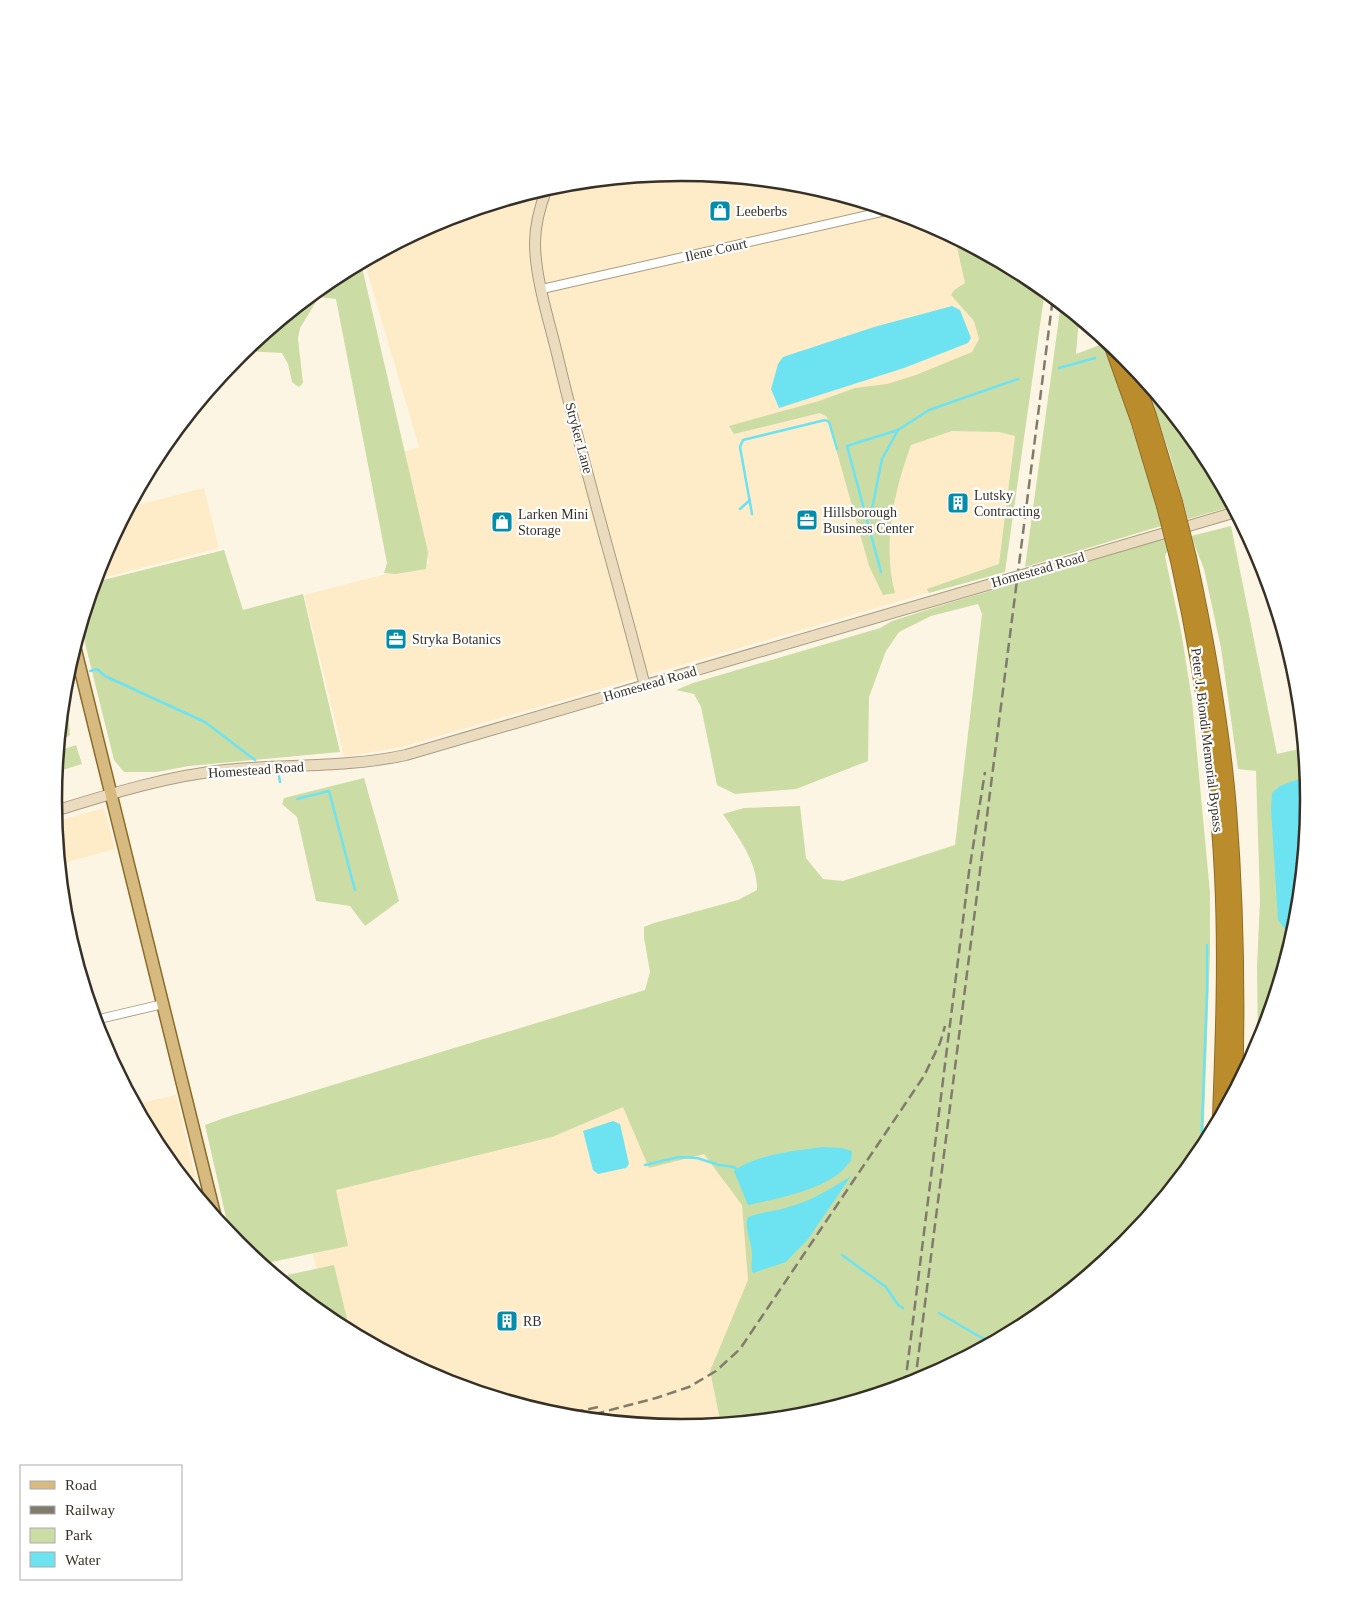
<svg xmlns="http://www.w3.org/2000/svg" width="1363" height="1600" viewBox="0 0 1363 1600" font-family="'Times New Roman',serif">
<style>
.built{fill:#feecc9}
.green{fill:#ccdca5}
.water{fill:#6de3f2}
.lines{fill:none;stroke-linecap:round;stroke-linejoin:round}
.stream{stroke:#6de3f2;stroke-width:2.5}
.street-casing{stroke:#a99c82;stroke-width:10}
.secondary-casing{stroke:#a99c82;stroke-width:12}
.primary-casing{stroke:#8c6c29;stroke-width:14}
.highway-casing{stroke:#8c6c29;stroke-width:16}
.street{stroke:#fff;stroke-width:8}
.secondary{stroke:#ebdcbf;stroke-width:10}
.primary{stroke:#d6ba80;stroke-width:11}
.highway{stroke:#bb8c2b;stroke-width:14}
.rail{stroke:#817b6e;stroke-width:2.5;stroke-dasharray:10 5;stroke-linecap:butt}
.secondary-bridge-casing{stroke:#a99c82;stroke-width:12;stroke-linecap:butt}
.highway-bridge-casing{stroke:#8c6c29;stroke-width:16;stroke-linecap:butt}
.secondary-bridge{stroke:#ebdcbf;stroke-width:10}
.highway-bridge{stroke:#bb8c2b;stroke-width:14}
.labels{text-anchor:middle;dominant-baseline:central;stroke-width:4.5;stroke-linejoin:round;paint-order:stroke}
.poi-label{font-size:14px;fill:#363026;stroke:#fff;text-anchor:start}
.street-label{font-size:14px;fill:#363026;stroke:#fff}
.rim{fill:none;stroke:#363026;stroke-width:2.5}
</style>
<rect width="100%" height="100%" fill="#fdf5e4"/>
<path class="built" d="M682,172L804,184L922,220L981,252L1022,410L1002,571L402,747L344,757L304,595L429,563L401,453L419,447L364,261L442,220L559,184Z
M204,488L219,548L95,580L102,560L130,507Z
M104,808L115,849L60,864L56,821Z
M176,1095L196,1180L187,1182L159,1149L136,1104Z
M632,1102L728,1146L765,1277L726,1423L681,1428L559,1416L441,1380L329,1319L297,1190Z"/>
<path class="green" d="M955,238L1030,278L1045,290L1005,572L929,593L927,589L999,564L1015,436L999,432L952,431L911,445C894,491 882,545 895,593L883,595L869,566L827,417L820,413L734,434L729,426L819,401L855,388L887,384L916,375L972,352L979,339L974,321L951,295L954,290L965,283Z
M361,263L428,552L426,569L396,574L384,573L387,563L336,299L319,297L300,328L298,339L303,383L299,387L292,382L288,364L282,353L244,351L333,278Z
M1061,303L1079,318L1076,354L1108,342L1126,356L1138,371L1117,381L1152,491L1161,526L1025,567Z
M1144,378L1204,451L1233,506L1188,519L1171,458Z
M1231,526L1277,754L1304,748L1309,800L1297,923L1261,1040L1258,1047L1257,967L1260,901L1256,771L1238,769L1221,648L1204,569L1191,536Z
M1165,538L1168,550L1165,556L1181,631L1192,700L1210,893V953L1203,1149L1125,1244L1030,1322L921,1380L804,1416L721,1424L710,1371L748,1280L742,1205L704,1154L649,1168L623,1107L552,1137L336,1190L348,1246L262,1264L237,1244L230,1235L205,1125L224,1118L645,990L650,972L644,938V927L654,923L738,900L757,890C758,862 737,836 723,814L744,808L800,806L806,858L823,879L843,881L955,845L982,614L978,604L931,616L899,632L886,651L869,697L868,761L796,789L735,794L717,785L701,707L694,694L676,690L693,683L880,628L892,621C983,592 1074,567 1165,538Z
M224,550L243,610L303,594L340,752L189,766L157,772H124L114,760L81,627L95,582Z
M64,695L68,711L70,735L60,741Z
M76,745L82,764L56,772L59,751Z
M364,778L399,901L365,926L350,906L316,901L297,817L282,804L284,798Z
M334,1265L350,1331L332,1322L278,1277Z"/>
<path class="water" d="M952,306L960,310L971,338L968,343L904,368L779,408L771,389L778,364L783,357L874,327Z
M1307,776L1309,800L1298,916L1291,927L1285,929L1278,920L1271,809L1272,793L1280,786Z
M613,1121L620,1124L629,1164L626,1168L598,1174L593,1170L583,1131Z
M823,1147L841,1148L852,1151L851,1161C847,1165 842,1171 837,1175C813,1192 776,1199 748,1205L734,1171C753,1155 798,1150 823,1147Z
M851,1176L808,1239L786,1262L753,1273C750,1267 752,1264 752,1258C753,1244 745,1232 747,1218C759,1212 772,1212 785,1208C809,1202 829,1190 851,1176Z"/>
<g class="lines">
<path class="stream" d="M1059,368L1095,358
M740,509L750,500
M752,514L740,447L743,440L825,420L829,422L837,449
M871,514L882,459L898,430L929,410L1018,379
M881,572L847,446L898,430
M90,671L97,669L105,676L205,722L255,760
M279,776L280,782
M297,799L329,791L355,890
M1201,1152L1207,991V945
M645,1165L679,1157L697,1158L719,1165L734,1167L736,1169
M842,1255L886,1287L898,1305L903,1308
M939,1313L982,1338L994,1341"/>
<g class="street-casing">
<path id="street" d="M542,289L890,210
M95,1020L163,1004"/>
</g>
<g class="secondary-casing">
<path id="secondary" d="M547,188C540,206 535,224 535,243C535,280 551,326 559,362C585,471 617,578 645,686
M1036,571L1236,512
M55,811C110,794 167,776 225,770C286,764 346,768 406,755L991,584"/>
</g>
<g class="primary-casing">
<path id="primary" d="M75,648L215,1216"/>
</g>
<g class="highway-casing">
<path id="highway" d="M1111,344L1138,420L1164,506
M1129,360L1149,416L1175,502
M1189,558C1207,641 1222,724 1229,809C1236,902 1238,997 1235,1090
M1178,561C1201,664 1217,769 1222,875C1226,956 1223,1037 1220,1117"/>
</g>
<use href="#street" class="street"/>
<use href="#secondary" class="secondary"/>
<use href="#primary" class="primary"/>
<use href="#highway" class="highway"/>
<path class="rail" d="M915,1382L1053,297
M905,1385L969,872L985,772
M559,1416L602,1406
M580,1418L656,1398L689,1387L716,1371L740,1349L924,1076L940,1043L945,1026"/>
<g class="secondary-bridge-casing">
<path id="secondary-bridge" d="M991,584L1036,571"/>
</g>
<g class="highway-bridge-casing">
<path id="highway-bridge" d="M1175,502L1189,558
M1164,506L1178,561"/>
</g>
<use href="#secondary-bridge" class="secondary-bridge"/>
<use href="#highway-bridge" class="highway-bridge"/>
</g>
<defs>
<g id="shop-square" transform="scale(1.125)"><rect x="-9" y="-9" width="18" height="18" rx="4" fill="#048cab" stroke="#fff"/><path d="M-5-2.5h2.3a2.7 3.5 0 0 1 5.4 0H5L5.5 6h-11ZM-1.5-2.5h3a1.5 2.3 0 0 0-3 0Z" fill="#fff"/></g>
<g id="building-square" transform="scale(1.125)"><rect x="-9" y="-9" width="18" height="18" rx="4" fill="#048cab" stroke="#fff"/><path d="M-4-6H4V6H1V3H-1V6H-4ZM-2.5-4.3h1.7v1.8h-1.7ZM.8-4.3h1.7v1.8H.8ZM-2.5-1h1.7V.8h-1.7ZM.8-1h1.7V.8H.8Z" fill="#fff"/></g>
<g id="office-square" transform="scale(1.125)"><rect x="-9" y="-9" width="18" height="18" rx="4" fill="#048cab" stroke="#fff"/><path d="M-6-3h4V-5.5h4V-3h4V5H-6ZM-1-4.5V-3h2v-1.5ZM-6 0V1H6V0Z" fill="#fff"/></g>
</defs>
<g fill-rule="evenodd">
<use href="#shop-square" x="720" y="211"/>
<use href="#building-square" x="958" y="503"/>
<use href="#office-square" x="807" y="520"/>
<use href="#shop-square" x="502" y="522"/>
<use href="#office-square" x="396" y="639"/>
<use href="#building-square" x="507" y="1321"/>
</g>
<g class="labels">
<g class="poi-label">
<text x="736" y="211">Leeberbs</text>
<text x="974" y="495">Lutsky<tspan x="974" dy="16">Contracting</tspan></text>
<text x="823" y="512">Hillsborough<tspan x="823" dy="16">Business Center</tspan></text>
<text x="518" y="514">Larken Mini<tspan x="518" dy="16">Storage</tspan></text>
<text x="412" y="639">Stryka Botanics</text>
<text x="523" y="1321">RB</text>
</g>
<g class="street-label">
<text transform="translate(716 250) rotate(-13)">Ilene Court</text>
<text transform="translate(579 438) rotate(75)">Stryker Lane</text>
<text transform="translate(1038 570) rotate(-16)">Homestead Road</text>
<text transform="translate(650 684) rotate(-16)">Homestead Road</text>
<text transform="translate(1207 740) rotate(83)">Peter J. Biondi Memorial Bypass</text>
<text transform="translate(256 770) rotate(-4)">Homestead Road</text>
</g>
</g>
<path d="M0 0H1363V1600H0ZM62 800a619 619 0 1 1 1238 0a619 619 0 1 1-1238 0Z" fill="#fff" fill-rule="evenodd"/>
<path class="rim" d="M62 800a619 619 0 1 1 1238 0a619 619 0 1 1-1238 0Z"/>
<rect x="20" y="1465" width="162" height="115" fill="#ffffff" stroke="#afaca8"/>
<rect x="30" y="1481" width="25" height="8" fill="#d6ba80" stroke="#afaca8"/>
<text x="65" y="1490" font-size="15" fill="#363026">Road</text>
<rect x="30" y="1506" width="25" height="8" fill="#817b6e" stroke="#afaca8"/>
<text x="65" y="1515" font-size="15" fill="#363026">Railway</text>
<rect x="30" y="1528" width="25" height="15" fill="#ccdca5" stroke="#afaca8"/>
<text x="65" y="1540" font-size="15" fill="#363026">Park</text>
<rect x="30" y="1552" width="25" height="15" fill="#6de3f2" stroke="#afaca8"/>
<text x="65" y="1565" font-size="15" fill="#363026">Water</text>
</svg>
